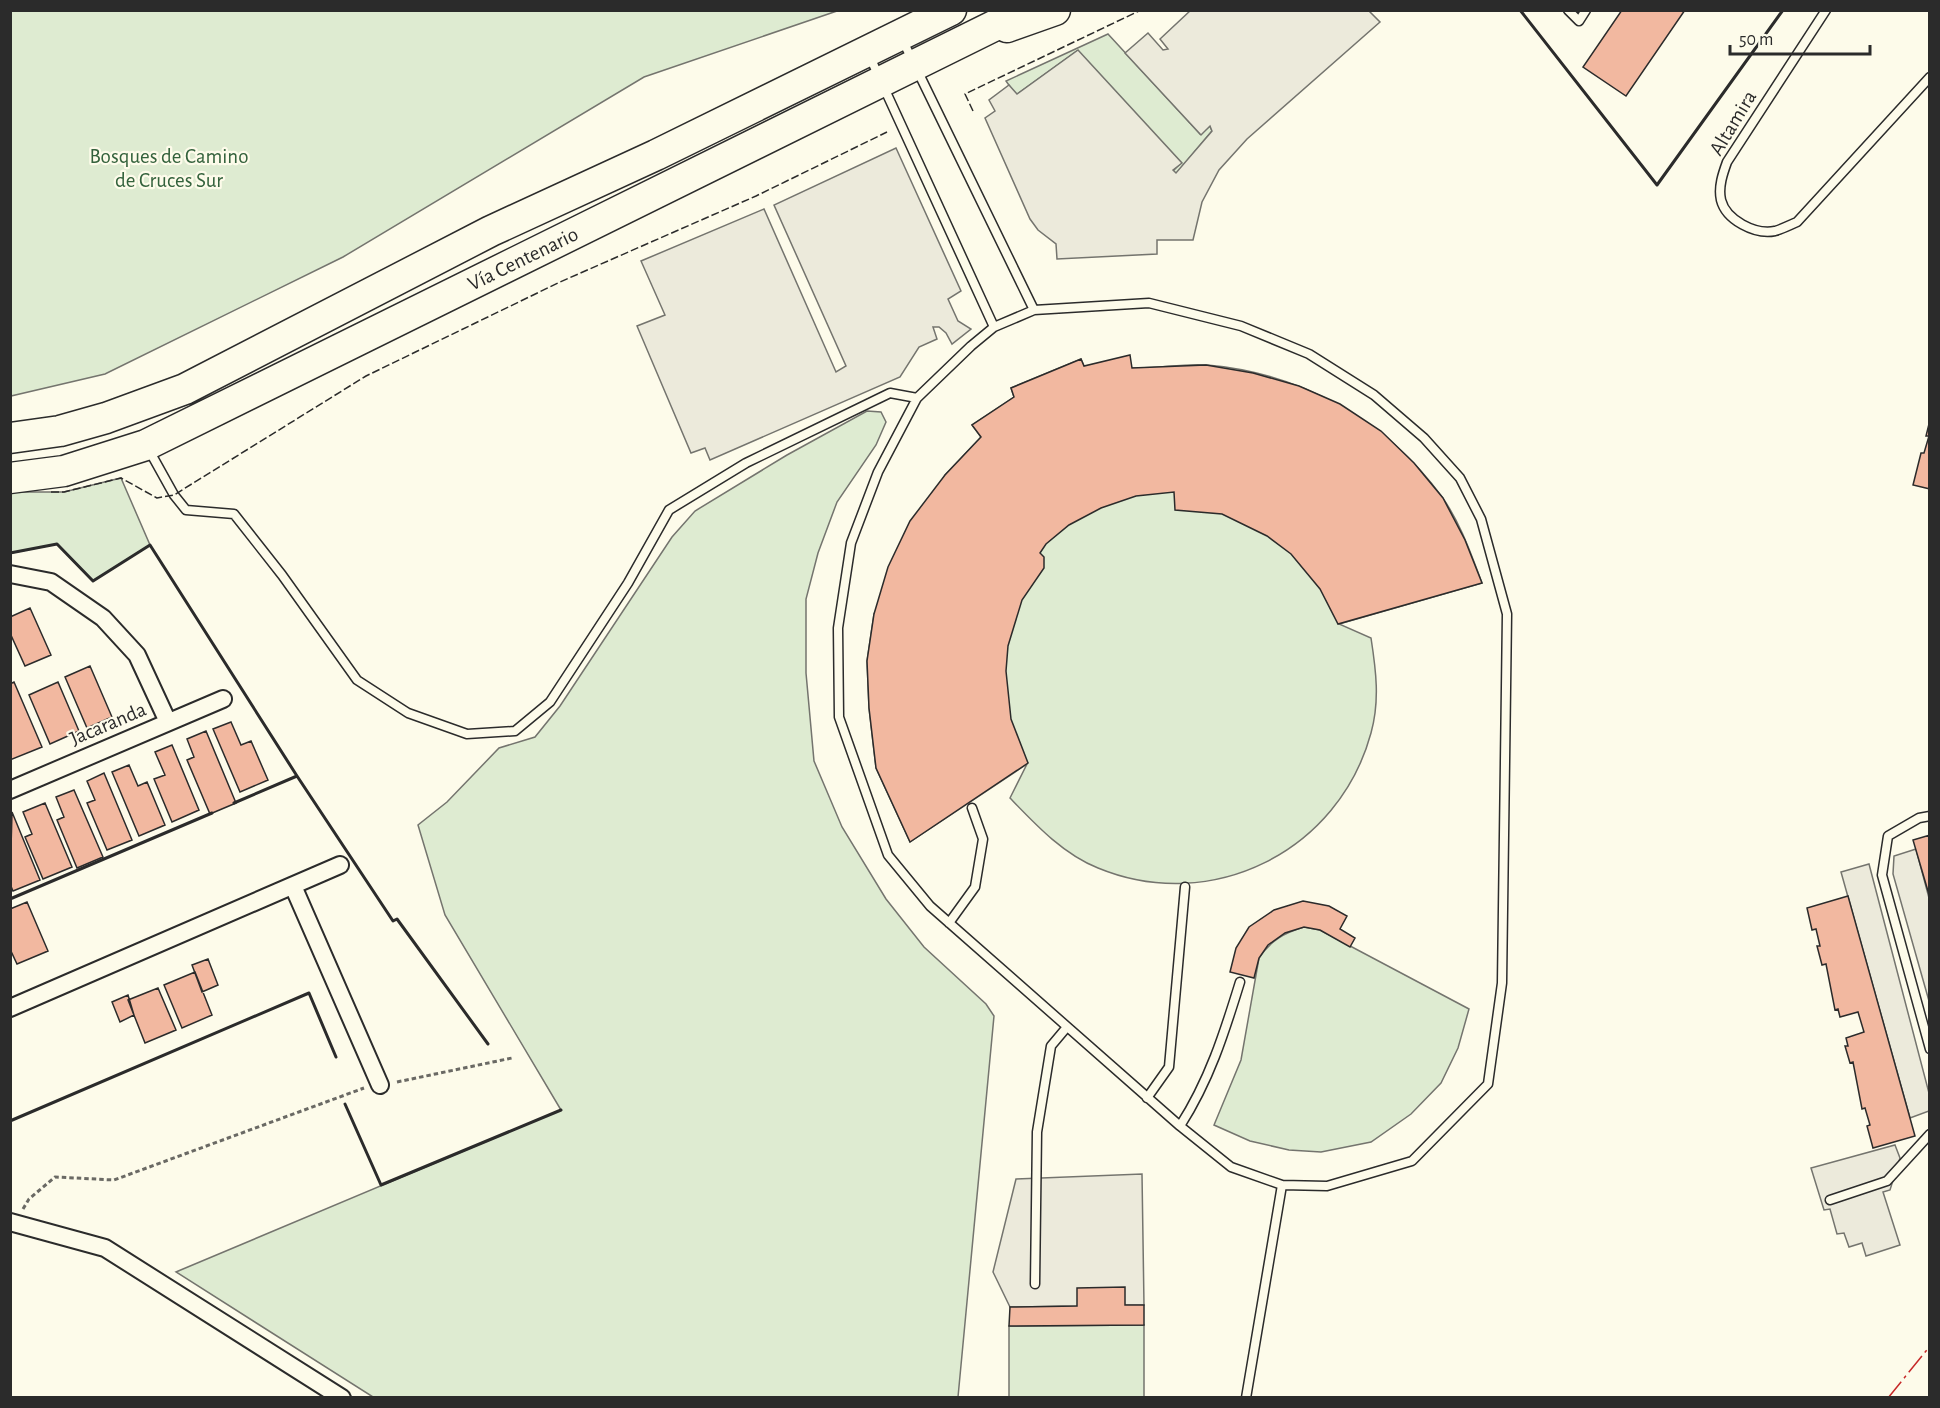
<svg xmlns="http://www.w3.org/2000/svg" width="1940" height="1408" viewBox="0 0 1940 1408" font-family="'Alegreya Sans',sans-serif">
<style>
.green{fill:#deebd1;stroke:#74746e;stroke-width:1.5}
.parking{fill:#eceadb;stroke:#74746e;stroke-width:1.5}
.building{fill:#f2b8a0;stroke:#2b2b2b;stroke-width:1.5}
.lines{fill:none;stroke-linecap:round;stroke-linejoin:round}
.service-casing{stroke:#2b2b2b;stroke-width:11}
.minor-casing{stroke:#2b2b2b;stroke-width:20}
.motorway-casing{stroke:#2b2b2b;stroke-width:33}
.path{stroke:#6a6964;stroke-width:3;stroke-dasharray:4.5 3;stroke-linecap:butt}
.service{stroke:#fdfbea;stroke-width:8}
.minor{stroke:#fdfbea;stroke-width:16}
.motorway{stroke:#fdfbea;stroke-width:30}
.fence{stroke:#2b2b2b;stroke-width:1.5;stroke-dasharray:8 3;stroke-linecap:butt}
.wall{stroke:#2b2b2b;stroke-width:3}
.power{stroke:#c62828;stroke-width:1.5;stroke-dasharray:21 4.5 3 4.5;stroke-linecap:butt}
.labels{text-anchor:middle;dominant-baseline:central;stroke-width:4.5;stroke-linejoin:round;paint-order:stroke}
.street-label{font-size:21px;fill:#2b2b2b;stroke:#fdfbea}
.park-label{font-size:21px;fill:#34623c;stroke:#fdfbea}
</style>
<rect width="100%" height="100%" fill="#fdfbea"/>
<path class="green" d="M10,11L11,10L837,11L644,77L343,257L105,374L11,396Z
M1108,34L1200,134L1210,126L1212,131L1176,174L1173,171L1181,163L1077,51L1016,95L1006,81Z
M1081,359L1084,366C1101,367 1118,368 1134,368C1158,369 1183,363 1207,365C1301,373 1386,420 1442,497C1460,522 1471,554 1482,583L1339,624L1371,638C1376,670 1380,701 1371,733C1339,851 1212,915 1098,868C1063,854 1036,825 1010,798L1027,764L910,842L876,768L869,708L867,661L874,614L945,475L981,437L972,425L1014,397L1011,388Z
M867,411L881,412L886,422L876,445L837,502L818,553L806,599V673L814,761L842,827L886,899L924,947L986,1004L994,1016L958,1397H373L176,1272L561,1110L445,915L418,825L447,802L499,748L535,737L560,706L672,537L695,511L787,455Z
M121,478L150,545L93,581L57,544L11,553V492H64Z
M1304,927L1320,930L1469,1009L1458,1048L1441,1083L1411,1114L1371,1142L1321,1152L1289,1150L1250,1141L1214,1125L1241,1060L1259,958C1271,940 1284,933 1304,927Z
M1144,1325V1397L1009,1398V1326Z"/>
<path class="parking" d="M1191,10L1369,11L1380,22L1247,139L1219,170L1202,202L1193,240H1157V254L1057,259L1056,244L1038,230L1030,219L985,118L995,111L989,100L1009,85L1017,94L1078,50L1182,163L1173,170L1176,173L1212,131L1210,126L1201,135L1125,53L1148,33L1163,50L1168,49L1160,39Z
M896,148L961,291L948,299L958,321L971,329L952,344L946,333L939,327H933L937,339L919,347L900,377L710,460L705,448L691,453L637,326L665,315L641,261L764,209L836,372L846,366L774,205Z
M1916,849L1929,898V1001L1893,874L1894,856Z
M1869,864L1929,1093V1111L1910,1118L1841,872Z
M1895,1145L1900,1158L1890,1190L1883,1192L1900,1245L1866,1256L1862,1243L1849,1247L1844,1233L1837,1234L1830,1209L1824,1210L1811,1168Z
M1142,1174L1144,1305L1010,1307L993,1272L1016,1179Z"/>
<path class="building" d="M1622,10H1685L1626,96L1583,67Z
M1130,355L1132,368L1206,365L1253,373L1299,386L1340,404L1381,431L1414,463L1443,498L1465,540L1482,583L1338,624L1320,589L1291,554L1267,536L1222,514L1175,510L1174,492L1136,496L1101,508L1069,525L1046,544L1040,553L1044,557V568L1022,600L1008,646L1006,671L1011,719L1028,763L910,842L876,768L869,708L867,661L874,614L888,567L910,521L945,475L981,437L972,425L1014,397L1011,388L1081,359L1084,366Z
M1930,420V489L1913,485L1921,453H1924L1929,436H1926Z
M30,608L51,655L25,666L10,633V617Z
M90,666L112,717L87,728L65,677Z
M14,682L42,747L10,760V684Z
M58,682L79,731L50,744L29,695Z
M231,722L241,745L251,741L268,780L240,792L213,729Z
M206,731L236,803L210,814L187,760L194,757L187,739Z
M172,745L199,810L172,822L154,779L165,775L155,752Z
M129,765L138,786L147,782L165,825L139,836L112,772Z
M104,773L132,840L107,850L87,803L95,800L87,781Z
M74,790L103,857L77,868L57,820L64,817L56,797Z
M45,803L72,867L43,879L25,837L32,834L23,812Z
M12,812L40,880L13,891L10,884Z
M1930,835V898L1913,840Z
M1848,896L1915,1136L1873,1148L1867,1126L1870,1125L1865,1108L1862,1109L1853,1062L1850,1063L1845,1046H1848L1846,1038L1864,1032L1858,1012L1840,1017L1838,1009L1835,1010L1826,964L1822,965L1817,946H1820L1816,929L1812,930L1807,908Z
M1303,901L1329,906L1347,916L1340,929L1355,938L1350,947L1320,930L1304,927L1285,933L1268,945L1259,958L1254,978L1230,972L1236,948L1249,927L1274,910Z
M27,902L48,951L17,964L10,949V909Z
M208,959L218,985L202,992L192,965Z
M195,972L212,1015L182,1028L164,985Z
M158,988L176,1030L145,1043L128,1000Z
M128,995L134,1015L120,1022L112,1002Z
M1125,1287V1305H1144V1325L1009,1326L1010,1307L1077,1306V1288Z"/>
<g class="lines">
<g class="service-casing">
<path id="service" d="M1568,10L1579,21L1586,10
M1826,10L1727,162C1723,173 1718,187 1721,200C1726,220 1755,235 1775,231C1782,229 1790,225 1797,222L1930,77
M902,39L1034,310
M869,55L994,327
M1149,303L1241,326L1309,354L1374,395L1424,438L1460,478L1481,519L1507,614L1502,983L1488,1084L1412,1161L1327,1186L1282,1185L1231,1167L1180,1126L930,906L888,855L839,717L838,628L851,543L878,472L917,398L971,346L994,327L1034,310Z
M149,450L174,495L186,510L234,514L282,575L357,680L408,713L467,734L515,731L550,702L628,583L669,510L746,463L890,393L917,398
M1930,816L1919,818L1888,836L1882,875L1930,1049
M949,923L975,887L983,839L972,808
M1147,1098L1169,1067L1185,887
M1180,1126C1209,1081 1224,1034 1240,982
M1830,1200L1887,1181L1930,1134
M1035,1284L1037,1132L1051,1046L1067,1027
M1246,1398L1282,1185"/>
</g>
<g class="minor-casing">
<path id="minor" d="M10,574L51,582L103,618L137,655L168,722
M10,790L223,699
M293,886L380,1085
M10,1008L340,865
M10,1222L105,1248L342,1398"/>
</g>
<g class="motorway-casing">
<path id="motorway" d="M1007,27L1055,10
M10,438L60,431L106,418L185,389L491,231L656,155L951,10
M10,478L64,471L146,445L1026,10"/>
</g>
<path class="path" d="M397,1082L512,1058
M23,1209L29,1199L55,1177L114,1180L364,1088"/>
<use href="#service" class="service"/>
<use href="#minor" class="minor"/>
<use href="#motorway" class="motorway"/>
<path class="fence" d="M973,111L965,94L1141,10
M51,492H64L121,478L157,498L174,495L366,376L560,282L756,196L887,132"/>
<path class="wall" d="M1520,10L1657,185L1783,10
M10,553L57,544L93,581L150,545L297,776L393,921L397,919L488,1044
M234,803L297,776
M10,899L212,813
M345,1104L381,1185L561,1110
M10,1121L309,993L336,1057"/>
<path class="power" d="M1888,1398L1930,1346"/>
</g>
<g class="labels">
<g class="street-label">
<text transform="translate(1733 123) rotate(-59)">Altamira</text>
<text transform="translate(523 259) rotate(-26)">Vía Centenario</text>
<text transform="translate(108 724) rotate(-23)">Jacaranda</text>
</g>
<g class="park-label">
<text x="169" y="156">Bosques de Camino<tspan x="169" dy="24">de Cruces Sur</tspan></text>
</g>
</g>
<rect width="1940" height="1408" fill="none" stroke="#2b2b2b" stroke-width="24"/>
<path d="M1730 45v9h140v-9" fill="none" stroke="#2b2b2b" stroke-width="3"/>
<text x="1739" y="45" font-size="18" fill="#2b2b2b" stroke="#fdfbea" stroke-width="4.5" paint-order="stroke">50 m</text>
</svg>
